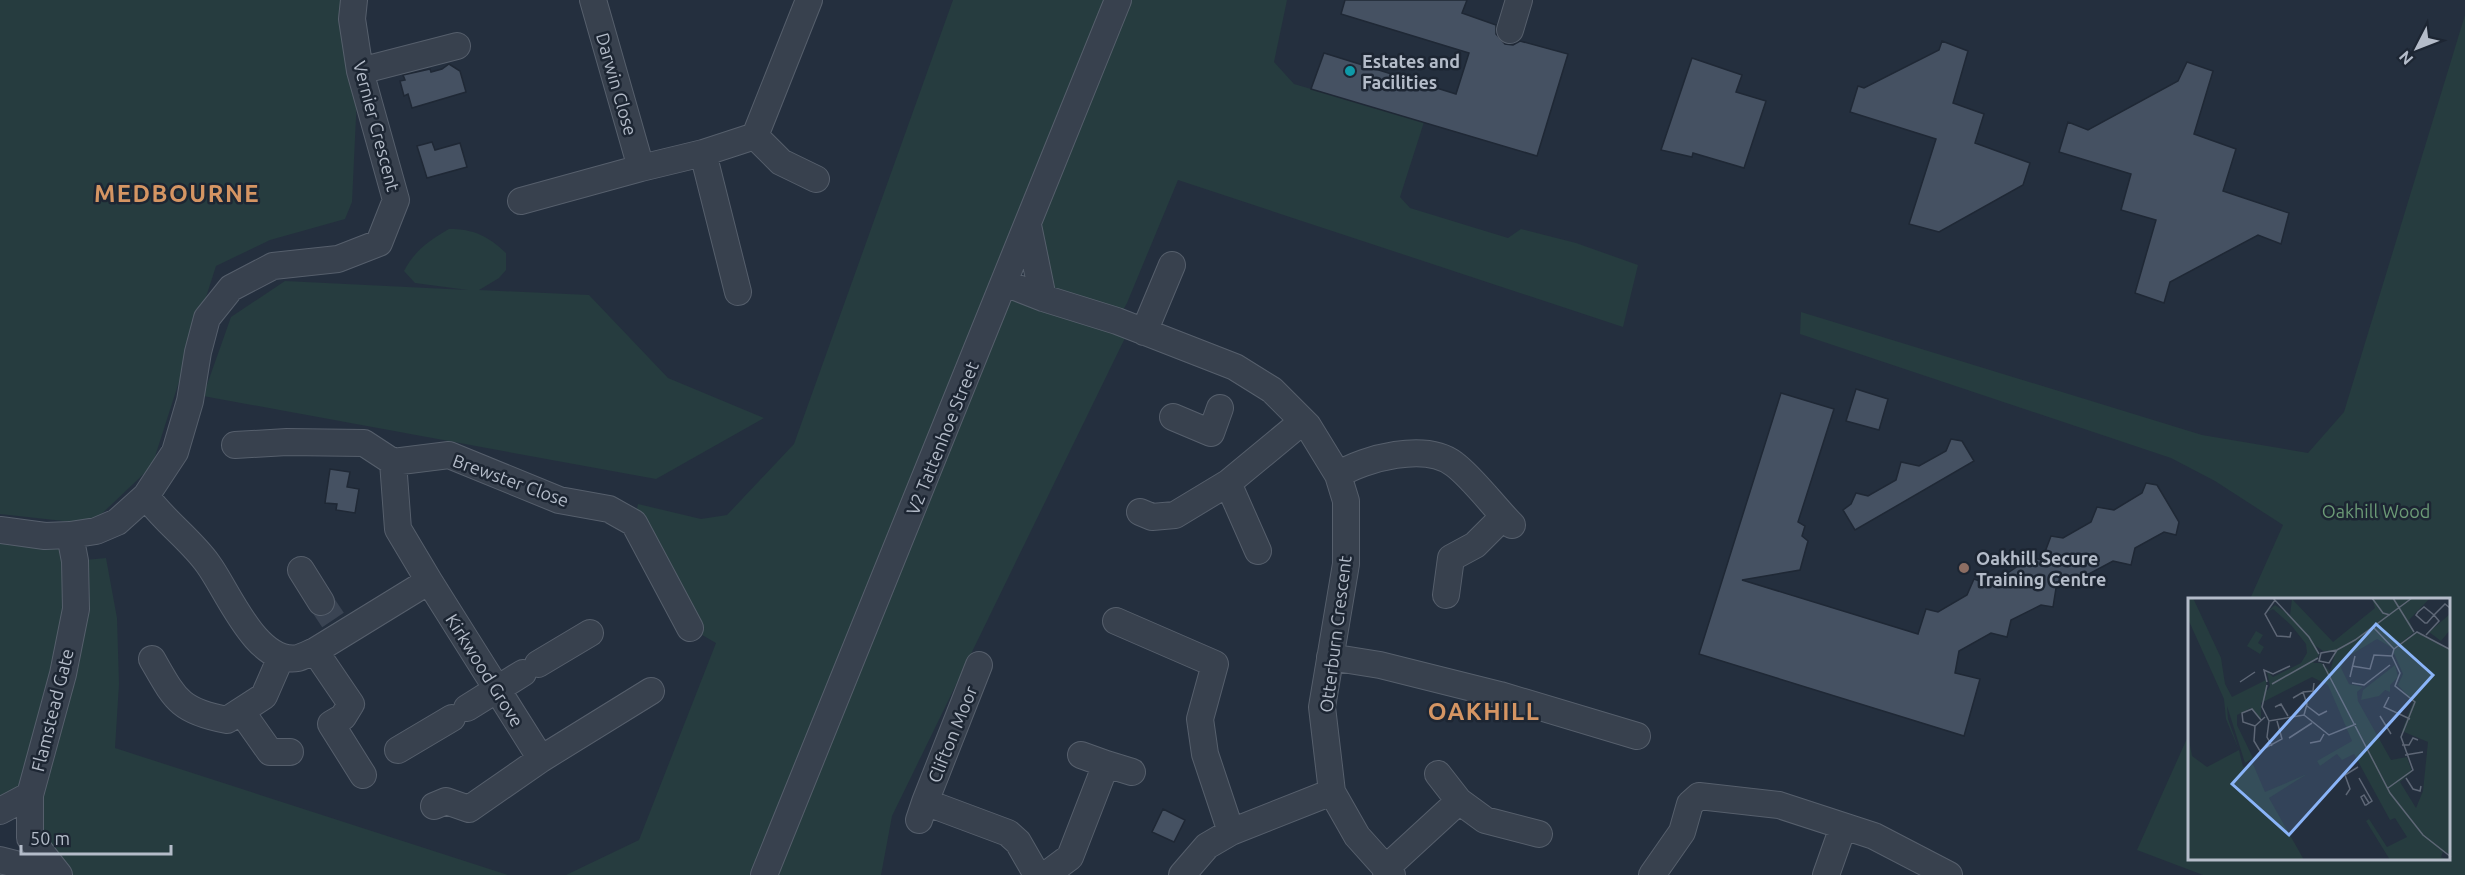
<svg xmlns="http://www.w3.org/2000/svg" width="2465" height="875" viewBox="0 0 2465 875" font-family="Ubuntu,sans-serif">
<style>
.green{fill:#263c3f;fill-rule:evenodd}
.building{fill:#455162;stroke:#1f2835;stroke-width:1.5}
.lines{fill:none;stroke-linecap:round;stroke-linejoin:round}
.minor-tunnel{stroke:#3a4453;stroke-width:26;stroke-dasharray:26 13;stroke-linecap:butt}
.minor-casing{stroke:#565f6c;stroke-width:28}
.minor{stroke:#38414e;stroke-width:26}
.culture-dot{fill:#0f9aa8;stroke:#1d2633;stroke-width:2}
.education-dot{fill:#8d6e63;stroke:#1d2633;stroke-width:2}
.labels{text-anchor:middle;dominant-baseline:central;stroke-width:5;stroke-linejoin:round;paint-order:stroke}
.poi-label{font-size:18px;font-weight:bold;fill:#b4bcc9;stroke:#1d2633;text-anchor:start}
.street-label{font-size:18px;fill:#b4bcc9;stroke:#1d2633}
.park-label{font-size:18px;fill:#6b9a76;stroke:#1d2633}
.district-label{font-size:24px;font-weight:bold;letter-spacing:1.5px;fill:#d59563;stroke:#1d2633}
.inset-road{fill:none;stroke:#5e6776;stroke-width:1.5}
.view{fill:#8ab4f8;fill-opacity:0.15;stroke:#8ab4f8;stroke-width:3}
.inset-edge{fill:none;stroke:#b4bcc9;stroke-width:3}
</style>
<rect width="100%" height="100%" fill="#242f3e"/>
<path class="green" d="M0,0H364L361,10L352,202L345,219L270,240L216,266L152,466L91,524L0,514Z
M953,0H1287L1274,62L1294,84L1424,122L1400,197L1410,208L1508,238L1521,229L1576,243L1638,265L1623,327L1178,180L1127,303L1111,332L1125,338L892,816L881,875H566L639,840L716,643L690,628L634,523L638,504L701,519L727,515L794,444ZM1028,226L1043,297L1005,282Z
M2465,15V875H2203L2137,850L2189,734V858H2448V599H2250L2283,525L2215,481L2171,458L1800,334L1801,312L2202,435L2308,453L2344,412Z
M449,229C474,229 488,236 506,253V270L499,278L479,290L589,295L668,378L764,418L656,479L203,396L231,317L285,281L468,290L415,283L404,271C415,250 430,240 449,229Z
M0,530L45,536L75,561L106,558L117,618L119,684L115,748L508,875H0V860L57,875L30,838V796L0,811Z"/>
<path class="building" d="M1345,0H1467L1462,13L1496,25V34L1505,44L1513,45L1520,41L1568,54L1537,156L1311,89L1324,53L1456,94L1469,53L1341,14Z
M1942,41L1968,51L1953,103L1984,114L1975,143L2030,163L2023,185L1939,232L1909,224L1936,139L1850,112L1858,86L1864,88L1939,50Z
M1692,58L1742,75L1736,92L1766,101L1744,168L1693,153L1692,157L1661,150Z
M2187,62L2213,71L2194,134L2236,149L2223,191L2289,213L2281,244L2258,235L2170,282L2164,303L2135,293L2156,220L2121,210L2131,174L2059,152L2068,122L2088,130L2178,81Z
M449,64L460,71L466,92L412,108L408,94L404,96L400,81L405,80L403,75L430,69L431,72L442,69Z
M432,142L435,150L460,143L467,167L427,178L417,146Z
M1856,389L1888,399L1879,430L1846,421Z
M1781,393L1834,409L1798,522L1805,526L1802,536L1808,541L1800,570L1742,580L1918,634L1926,609L1938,612L1967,595L1974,579L1990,585L2018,566L2023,555L2042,560L2051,536L2063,538L2091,522L2097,507L2114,510L2142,493L2146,483L2157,485L2179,522L2176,535L2164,532L2135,548L2131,565L2113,561L2083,577L2079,588L2057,582L2053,607L2041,605L2011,620L2007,637L1991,633L1959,651L1955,673L1980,679L1964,736L1699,654Z
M1951,439L1962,441L1974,461L1855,530L1843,510L1851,504L1856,493L1868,496L1896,480L1901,462L1919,466L1946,451Z
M330,469L350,472L347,487L359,489L355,513L336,510L337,504L325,503Z
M1163,809L1185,820L1174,842L1152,832Z"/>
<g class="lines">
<path class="minor-tunnel" d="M321,602L333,620"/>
<g class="minor-casing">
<path id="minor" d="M1510,30L1519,0
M360,71L457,46
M755,136L809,0
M703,153L755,136L781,162L816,179
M641,168L703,153L738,292
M521,201L641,168L593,0
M1028,225L1043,298
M1005,283L1043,298L1117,321L1235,367L1272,390L1308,426L1338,475L1346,501V564L1322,707L1332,792L1357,836L1392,875
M1144,332L1172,265
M1173,417L1211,433L1220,408
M235,445L287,442L364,443L393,462L449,455L559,500L609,509L634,523L690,628
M393,462L398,529L429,581
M1338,475C1365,458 1426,442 1454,464C1472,477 1495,508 1512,525
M1228,483L1258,551
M146,496C165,522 191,540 208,564C228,591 256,665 298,658C304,656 310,653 315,651L429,581L541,759
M1140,512L1152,517L1175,515L1228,483L1303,421
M0,530L45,536L70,535L96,531L117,522L146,496L175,452L190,401L198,352L207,318L231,288L273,266L338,259L379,243L396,200L360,71L352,19L354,0
M301,570L321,602
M1446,595L1451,558L1475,545L1503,517
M1116,621L1215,664L1200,719L1205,754L1231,832
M315,651L351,704L343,717L331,724L363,775
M1330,657L1380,665L1500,695L1637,736
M152,659C175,699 179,711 227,720L264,696L281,657
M538,664L590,633
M467,708L523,673
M241,711L270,752H290
M398,750L452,718
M1106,764L1132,772
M1459,801L1485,820L1539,834
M925,802L979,665
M434,806L446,801L469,809L541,759L651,691
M0,811L30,795
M919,820L925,802L1008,833L1018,842L1037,875
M0,860L59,875
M1385,869L1459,801L1438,774
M59,875L30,838V795L63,674L76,609L75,561L70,535
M764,875L1118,0
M1046,875L1070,857L1106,764L1081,755
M1182,875L1207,846L1231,832L1332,792
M1652,875L1682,832L1690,804L1699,796L1779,805L1874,836L1949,875
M1826,875L1843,827"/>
</g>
<use href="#minor" class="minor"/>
</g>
<circle class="culture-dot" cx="1350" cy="71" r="6"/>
<circle class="education-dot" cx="1964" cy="568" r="6"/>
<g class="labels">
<g class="poi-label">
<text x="1362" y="61">Estates and<tspan x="1362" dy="21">Facilities</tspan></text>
<text x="1976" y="558">Oakhill Secure<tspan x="1976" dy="21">Training Centre</tspan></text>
</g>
<g class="street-label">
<text transform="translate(617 84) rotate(74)">Darwin Close</text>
<text transform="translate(377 126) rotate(75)">Vernier Crescent</text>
<text transform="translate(942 438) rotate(-68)">V2 Tattenhoe Street</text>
<text transform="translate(511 480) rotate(20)">Brewster Close</text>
<text transform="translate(1335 634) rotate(-83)">Otterburn Crescent</text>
<text transform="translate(485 670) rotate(58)">Kirkwood Grove</text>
<text transform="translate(52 710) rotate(-76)">Flamstead Gate</text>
<text transform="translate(952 734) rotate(-68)">Clifton Moor</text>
</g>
<g class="park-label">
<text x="2376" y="511">Oakhill Wood</text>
</g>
<g class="district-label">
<text x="177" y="193">MEDBOURNE</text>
<text x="1484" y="711">OAKHILL</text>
</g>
</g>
<g transform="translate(2188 598)">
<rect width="262" height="262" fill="#242f3e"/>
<path d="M0,0H5L33,60L37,86L44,99L78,82L79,93L82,88L79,73L85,79L113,65L119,55L118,46L103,27L85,11L79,14L87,7L102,17L104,1L145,44L187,10L184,0H242L221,22L226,34L206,51L189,41L156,61L153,70L161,86L175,89L169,94L170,103L203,162L219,159L224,174L212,184L228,210L235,193L240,144L214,133L225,104L210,87L215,76L205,53L227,34L262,52L263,256L255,254L253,259L262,262H202L178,223L181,221L199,249L219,239L207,220L202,222L166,156L154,162L149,156L132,168L129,163L164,143L140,87L124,79L73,105V122L63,110L49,117V127L65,160L57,165L39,108L40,121L51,152L55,169L65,166L77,194L119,176L81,200L116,262H0V137L4,158L19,169L51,152L38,121L36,101L0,21ZM128,48L135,53H148L142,73L133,65H125L131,57ZM262,16V32L253,43L241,34ZM68,33L75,37L70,45L76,49L72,56L59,48ZM207,67L210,79L202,87V94L197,92L191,98L173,102L175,92Z" fill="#263c3f" fill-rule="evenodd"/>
<path class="inset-road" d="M85,0L121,39L131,56M184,0L195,15L202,17M205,0L226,34M87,2L77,16L89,38L102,39L103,34M186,30L206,51M238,37L251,23L246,17L236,9L230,14L228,17L237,25H239L246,17L257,6L262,10M206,51L229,34L263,52M149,52L141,65L131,63L133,55L149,52L167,42L224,0M135,66L202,195L235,237L263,259M164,68L182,71L186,57L204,58M162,79L167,58M52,84L67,74M79,84L76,72L85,76L102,68M164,85L176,87L202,67M84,86L130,60M79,87L74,109L81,123L116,117L141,137L168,126M115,94L125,93L126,85M201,99L196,109L222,121M105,100L115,94L119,106L116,117M119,108L131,117L139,113M87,109L93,106L100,118M192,118L203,136M77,119L67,128L66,143L72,153L94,141L89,123M81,123L79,139L84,148M67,128L55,124L54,115L64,111L73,122M101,140L124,125M122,145L132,143L136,136M214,147H221L225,140L230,142M217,157L235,154M171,180L184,203L178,207H177L173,199L176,197L181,205M218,180L225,191L232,193L233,188M200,190L225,172L213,139L227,104L207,88L212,75L204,58L206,51M158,197L162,191L157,177L170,169"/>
<path class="view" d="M188,26L245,77L101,237L44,186Z"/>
<rect width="262" height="262" class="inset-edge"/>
</g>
<g transform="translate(2417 48) rotate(228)" stroke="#1d2633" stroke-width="4.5" paint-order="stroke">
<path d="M0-4.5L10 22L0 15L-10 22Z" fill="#b4bcc9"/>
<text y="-9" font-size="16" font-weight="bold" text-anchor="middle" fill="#b4bcc9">N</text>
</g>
<path d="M21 845v9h150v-9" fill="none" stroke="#b4bcc9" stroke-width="3"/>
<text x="30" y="845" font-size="18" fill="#b4bcc9" stroke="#1d2633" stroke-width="4.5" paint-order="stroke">50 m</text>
</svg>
